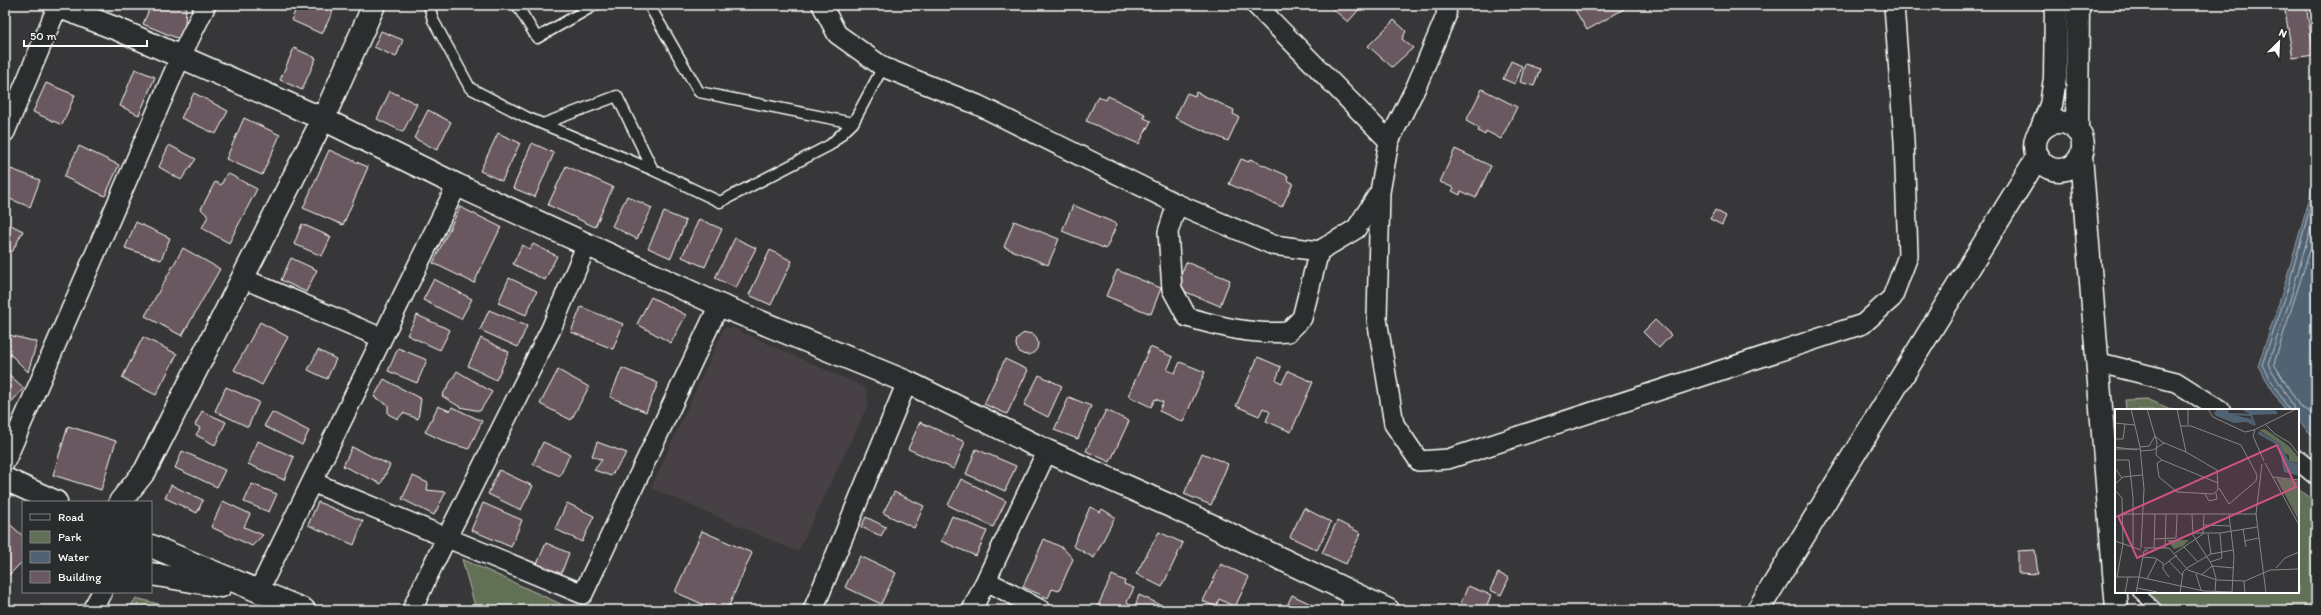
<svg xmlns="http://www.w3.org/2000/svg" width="2321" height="615" viewBox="0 0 2321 615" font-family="Itim,sans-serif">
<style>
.built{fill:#474044}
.green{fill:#626f57;stroke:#b0b7ab}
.water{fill:#516373;stroke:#97a1ab}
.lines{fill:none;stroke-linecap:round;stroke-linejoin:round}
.shore{stroke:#b9c1c7;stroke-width:1}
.building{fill:#6b5961;stroke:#fff}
.lane-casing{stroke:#fff;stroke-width:13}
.street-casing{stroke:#fff;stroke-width:22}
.secondary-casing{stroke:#fff;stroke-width:25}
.lane{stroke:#2a2d2e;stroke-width:10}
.street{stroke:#2a2d2e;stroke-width:19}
.secondary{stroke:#2a2d2e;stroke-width:22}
.inset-river{fill:none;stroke:#516373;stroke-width:2}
.inset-road{fill:none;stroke:#878688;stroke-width:1}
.view{fill:#d15284;fill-opacity:0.15;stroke:#d15284;stroke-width:2}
.inset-edge{fill:none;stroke:#fff;stroke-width:2}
</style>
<rect width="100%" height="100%" fill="#373638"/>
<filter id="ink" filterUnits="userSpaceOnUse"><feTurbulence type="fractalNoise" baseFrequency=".025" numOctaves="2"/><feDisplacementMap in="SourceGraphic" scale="8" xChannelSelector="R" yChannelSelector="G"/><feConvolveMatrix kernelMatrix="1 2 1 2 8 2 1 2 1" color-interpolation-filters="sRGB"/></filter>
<g filter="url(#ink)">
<path class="built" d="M724,328H733L866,388L869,403L798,552L651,488Z"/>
<path class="green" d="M2147,399L2173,410H2126L2125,400Z
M2298,489L2316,503V610H2142L2141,592H2298Z
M462,559L574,610H476Z
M136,598L181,610H128Z"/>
<path class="water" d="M2316,158V439L2298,421V410H2286L2283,407L2258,366L2281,297L2310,197Z"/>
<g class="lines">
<path class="shore" d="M2316,231L2274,364L2300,407L2308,411L2316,418
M2289,410L2262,365L2285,298L2316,186
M2294,410L2292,404L2268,364L2290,300L2316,209"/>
</g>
<path class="building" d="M151,5H186L185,25L179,39L143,24Z
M298,5H320L333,11L322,34L291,20Z
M1328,5H1363L1348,22Z
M1572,5H1622L1624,9L1587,30Z
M2284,5H2306L2314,55L2293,58Z
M1394,20L1406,31L1402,39L1413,48L1392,67L1368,46Z
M381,31L403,40L396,57L374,47Z
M294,48L316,58L302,90L280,80Z
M1511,61L1522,66L1515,84L1503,79Z
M1525,64L1540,69L1534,86L1520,82Z
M135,69L155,77L139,115L120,106Z
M46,83L75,95L62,125L33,112Z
M1482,89L1517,107L1501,139L1486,131L1485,135L1478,131L1479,128L1466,121Z
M390,91L417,104L403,132L377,119Z
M1196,92L1234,110L1233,114L1239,117L1228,141L1175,118L1187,93L1195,96Z
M194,93L228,111L216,134L181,118Z
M1098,96L1106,100L1108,96L1145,114L1144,118L1151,121L1139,144L1086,121Z
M428,110L451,122L437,150L414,138Z
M244,118L280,135L262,175L226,159Z
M498,133L520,143L502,181L480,171Z
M532,143L554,153L535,197L513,188Z
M169,145L196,159L181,180L159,167Z
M79,146L119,165L105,196L64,177Z
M1455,149L1491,166L1476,198L1461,191L1460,195L1452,191L1454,188L1440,182Z
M329,150L368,167L343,225L303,208Z
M1241,159L1249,162L1250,159L1288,176L1287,180L1293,183L1282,207L1229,184Z
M566,166L613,187L595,227L548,205Z
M11,169L40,180L30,207L5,197V186Z
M227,173L257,189L229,243L202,228L208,216L201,209L215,182L221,185Z
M627,196L652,208L637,239L612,226Z
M1073,205L1117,224L1106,249L1062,231Z
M460,207L501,227L474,283L433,263Z
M1715,210L1726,216L1722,225L1710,219Z
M664,212L686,221L671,258L648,248Z
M699,219L722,229L705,267L682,257Z
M1014,221L1059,239L1048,265L1004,247Z
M5,222L23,231L12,252L5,248Z
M136,222L170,238L161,260L125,248Z
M302,224L331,237L322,256L294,244Z
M735,238L756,248L736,288L715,278Z
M533,244L557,256L545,280L513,264L522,245L530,249Z
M183,248L220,269L182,336L145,316Z
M770,250L792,261L771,305L749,295Z
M291,258L317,270L306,292L281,280Z
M1186,262L1230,280L1220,306L1176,288Z
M1117,270L1161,288L1151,314L1106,296Z
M509,278L537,291L526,315L498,303Z
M434,279L472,299L461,319L423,300Z
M651,297L686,315L671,343L637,324Z
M581,307L623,324L613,349L571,332Z
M489,310L527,326L518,347L480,330Z
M417,315L450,330L440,350L407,335Z
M1655,320L1671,335L1659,348L1643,332Z
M260,322L288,337L262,385L234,370Z
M1016 344a11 11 0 1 1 22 0a11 11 0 1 1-22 0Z
M5,334L37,342L28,372L12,356L5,354Z
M143,337L177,354L156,395L122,378Z
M481,338L509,352L496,380L468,366Z
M1150,347L1173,357L1167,370L1175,373L1180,362L1205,372L1183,422L1159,411L1163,402L1155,399L1151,407L1128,396Z
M398,348L427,360L417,383L388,371Z
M318,350L336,359L327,379L308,370Z
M1258,357L1281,367L1276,380L1282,383L1288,371L1313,382L1291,432L1266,421L1270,412L1263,408L1259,416L1236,406Z
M1005,359L1028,370L1007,414L984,404Z
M622,368L658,383L646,412L610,397Z
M558,370L589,387L571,420L540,404Z
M5,371L24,388L5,409Z
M457,371L492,392L480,411L460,407L442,396Z
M1039,375L1062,386L1048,417L1024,405Z
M384,379L421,399L418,419L403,413L398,419L388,414V405L374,397Z
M226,387L259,402L248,427L215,411Z
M1069,397L1091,406L1078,439L1054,430Z
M438,406L450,411L452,407L482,421L469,449L448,443L425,432Z
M1106,410L1129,421L1110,462L1086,451Z
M202,411L226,422L215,445L196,435L200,428L195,425Z
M272,412L309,431L302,445L264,426Z
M920,422L965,442L954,469L908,449Z
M68,426L116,441L101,490L53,475Z
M258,441L294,457L284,480L248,464Z
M543,442L570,454L560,476L533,464Z
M597,442L627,453L611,476L594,470L602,460L592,456Z
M352,447L390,465L381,484L343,466Z
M976,449L1016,466L1005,491L966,474Z
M182,451L225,470L217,487L175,468Z
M1202,453L1228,464L1211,505L1184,494Z
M499,470L533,486L521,510L488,494Z
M413,476L428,483L427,490L446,492L434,515L402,499Z
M961,479L1006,501L993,527L948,505Z
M252,484L277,494L269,512L244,502Z
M171,485L203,500L197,513L165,498Z
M894,492L924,506L914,528L883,513Z
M223,501L250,514L244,527L263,535L252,546L211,527Z
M318,502L363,521L354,545L308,525Z
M483,503L522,520L511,547L471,530Z
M567,503L594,516L582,542L555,529Z
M1090,507L1100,512L1102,509L1115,517L1094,558L1073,546Z
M1304,508L1331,522L1317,550L1290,537Z
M952,516L987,531L976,556L941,541Z
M866,517L886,527L881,536L861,527Z
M5,520L23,536V561L5,579Z
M1337,521L1361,533L1346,564L1322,553Z
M702,531L752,553L727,610H716L675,592Z
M1159,532L1183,543L1162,587L1136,574Z
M1044,539L1063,548L1073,559L1059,591L1052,589L1048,598L1023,587Z
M546,543L569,553L561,574L537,564Z
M2035,550L2038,574L2018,573V551Z
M860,556L896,573L881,604L845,587Z
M1221,564L1249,577L1235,607L1219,599L1216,607L1203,601Z
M1498,573L1509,578L1501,595L1490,590Z
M1112,575L1125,581L1124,584L1134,588L1127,602L1130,604L1127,610H1096Z
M1468,586L1491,595L1485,610H1458Z
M1139,595L1168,608L1167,610H1137L1138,607L1135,606Z
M1292,595L1313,605L1311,610H1285Z"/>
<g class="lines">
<g class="lane-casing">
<path id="lane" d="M429,5L433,20L470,88L526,117L653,170L720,202L830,145L853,123
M517,5L537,38L595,5
M649,5L699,92L853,123L883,67
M543,124L617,96L653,170
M2138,592L2158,610"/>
</g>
<g class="street-casing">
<path id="street" d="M822,5L837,34L883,67L978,105L1177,204L1273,245L1319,251L1356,229L1380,192L1389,141L1416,87L1446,16L1447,5
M1256,5L1389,141
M5,132L58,5
M1380,192L1377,319L1394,424L1419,461L1448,459L1863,324L1892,298L1908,256L1904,141L1894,5
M1177,204L1168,232L1172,289L1187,317C1221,327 1253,335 1288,332L1302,318L1319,251
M242,278L382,338
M2096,362L2176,382L2220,410
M2298,460L2316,475
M5,462L180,58L206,5
M312,482L583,594L719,305
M987,581L1041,610
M258,592L457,185
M92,610L102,592
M412,610L427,577L551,329L587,244
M813,610L907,382
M972,610L1047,451
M1350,610L1355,596"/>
</g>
<g class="secondary-casing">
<path id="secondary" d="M55,5L117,29L323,119L457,185L719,305L907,382L1047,451L1175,508L1388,610
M2035 146a24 24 0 1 1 48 0a24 24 0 1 1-48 0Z
M2041,130L2051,105L2055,78L2056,5
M2077,131L2078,5
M2081,156L2117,610
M5,479L56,502
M120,502L145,471L323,119L374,5
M151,546L304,610
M151,574L221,586
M1758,610L2038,156"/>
</g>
<use href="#lane" class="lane"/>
<use href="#street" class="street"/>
<use href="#secondary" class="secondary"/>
</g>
</g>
<g transform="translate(2115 409)">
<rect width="184" height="184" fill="#373638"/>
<path d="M150,20L174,37L184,49V54L174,52V47L169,43L165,35L144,21ZM161,69L184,72V112ZM52,131H74L68,137L59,140Z" fill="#626f57"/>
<path d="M102,0H112L115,5L136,10L140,17L131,13L119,14L101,7L99,4ZM126,0H160L163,5L136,6ZM144,22L165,35L174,52L184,55V67L169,63L164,37L143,25Z" fill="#516373"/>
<path class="inset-river" d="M113,5L136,6L140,16"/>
<path class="inset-road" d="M16,0L25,38L29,80L26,139M32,0L42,34L41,46L47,51L103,74M62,0L71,43M73,0V16M93,0L98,8L130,23L139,21L181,0M0,14L20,16M151,16L160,25L175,34L184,46M66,17H76L126,36L142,66L141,72L114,95L104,79M140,21L138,27L149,52M40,27L47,33L71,43L102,61L103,81L98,85L62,83L44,68L42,54L47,51M0,30H8L10,15M0,38L22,41M25,38L34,37L40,27M0,40H25M25,42L38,41L49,34M0,51H14L18,89V139M150,54L184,116M0,59L7,69M158,68L184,71M0,75L8,68L27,66M0,81L7,89L8,135L2,168M90,85L94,92L102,90L101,84M77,105L78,126L97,156L101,169L100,182M141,105L151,184M114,106L119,147L117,184M0,108L12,105H141L147,55M89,116L115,117M128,120L131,138M78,124H105L142,118M93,125L96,145M39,130L61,129L62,106M0,132L26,141M129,132L144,129M69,138L82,152M29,139H54L73,161L102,171L130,172L155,161L184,160M39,139L40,105M50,139L51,105M60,144L88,125L89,106M28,148L40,149L48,154V160L54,168M54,152L68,167M95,153L107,149L105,124M49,156L62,146M161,159L170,149L184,143M81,165L86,181M86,166L97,157L119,159M0,168H24L89,182L117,183M32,170L42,150M129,172L130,184M22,179L42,183M10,184L13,168M21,184L29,142L33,141M65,184L68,163L72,159L96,145L118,141"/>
<path class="view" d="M162,36L181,78L22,149L3,107Z"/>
<rect width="184" height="184" class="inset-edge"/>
</g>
<rect width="2321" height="615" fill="none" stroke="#2a2d2e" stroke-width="20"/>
<rect x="10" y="10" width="2301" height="595" fill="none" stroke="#fff" stroke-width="1.5" filter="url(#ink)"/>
<rect x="22" y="501" width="130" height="92" fill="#2a2d2e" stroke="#7f8182"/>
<rect x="30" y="514" width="20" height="6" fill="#2a2d2e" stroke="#7f8182"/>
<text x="58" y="521" font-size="12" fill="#ffffff">Road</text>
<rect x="30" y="531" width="20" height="12" fill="#626f57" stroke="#7f8182"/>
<text x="58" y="541" font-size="12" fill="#ffffff">Park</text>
<rect x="30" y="551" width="20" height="12" fill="#516373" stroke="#7f8182"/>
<text x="58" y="561" font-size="12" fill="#ffffff">Water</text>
<rect x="30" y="571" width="20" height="12" fill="#6b5961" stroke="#7f8182"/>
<text x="58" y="581" font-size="12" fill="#ffffff">Building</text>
<g transform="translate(2279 42) rotate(24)" stroke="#2a2d2e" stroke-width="3" paint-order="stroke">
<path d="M0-3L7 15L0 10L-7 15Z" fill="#ffffff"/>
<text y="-6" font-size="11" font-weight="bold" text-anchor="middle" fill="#ffffff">N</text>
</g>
<path d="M24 40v6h123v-6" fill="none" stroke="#ffffff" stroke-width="2"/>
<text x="30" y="40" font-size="12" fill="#ffffff" stroke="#2a2d2e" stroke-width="3" paint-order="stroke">50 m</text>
</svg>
